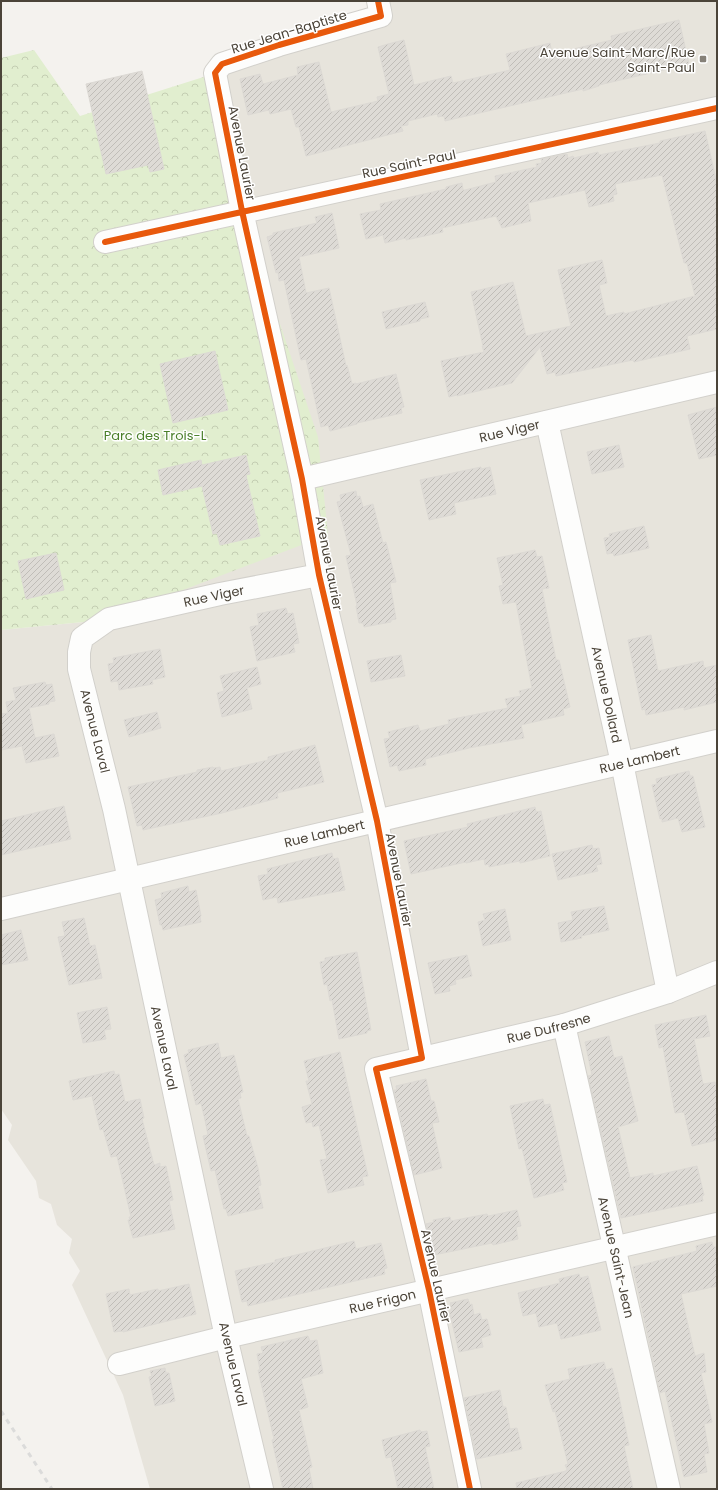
<svg xmlns="http://www.w3.org/2000/svg" width="718" height="1490" viewBox="0 0 718 1490" font-family="Poppins,sans-serif">
<style>
.residential{fill:#e7e4dc}
.park{fill:url(#park-crowns)}
.building{fill:url(#building-hatch);stroke:#dcd9d4}
.lines{fill:none;stroke-linecap:round;stroke-linejoin:round}
.minor-casing{stroke:#d2d0cb;stroke-width:24}
.minor{stroke:#fdfdfc;stroke-width:22}
.rail{stroke:#dbdbda;stroke-width:3;stroke-dasharray:5 5;stroke-linecap:butt}
.cycleway-casing{stroke:#fff;stroke-width:8}
.cycleway{stroke:#e8590c;stroke-width:6}
.poi-dot{fill:#868178;stroke:#fff;stroke-width:1.5}
.labels{text-anchor:middle;dominant-baseline:central;stroke-width:3;stroke-linejoin:round;paint-order:stroke}
.street-label{font-size:13px;fill:#4b4439;stroke:#fff}
.poi-label{font-size:13px;fill:#4b4439;stroke:#fff;text-anchor:end}
.park-label{font-size:13px;fill:#4a7f2a;stroke:#fff}
</style>
<defs>
<pattern id="park-crowns" width="20" height="18" patternUnits="userSpaceOnUse"><rect width="20" height="18" fill="#e1eecf"/><path d="M2 6a3 3 0 1 1 6 0M12 15a3 3 0 1 1 6 0" fill="none" stroke="#c3cdb2"/></pattern>
<pattern id="building-hatch" width="6" height="6" patternUnits="userSpaceOnUse"><rect width="6" height="6" fill="#dedbd6"/><path d="M-1 1l2-2M0 6l6-6M5 7l2-2" fill="none" stroke="#c0bdb8"/></pattern>
</defs>
<rect width="100%" height="100%" fill="#f4f2ee"/>
<path class="residential" d="M373,1H717V1489H150L123,1395L72,1285L80,1271L69,1253L72,1239L57,1225L51,1204L39,1198L36,1181L8,1140L12,1125L1,1109V630L104,620L242,211L213,74L373,5Z"/>
<path class="park" d="M34,50L80,116L213,74L242,211L318,437L328,535L104,620L1,630V58Z"/>
<path class="building" d="M679,20L689,64L599,85V86L583,91V89L445,121L444,116L438,117L437,114L408,121V125L401,126L403,131L306,156L299,127H296L291,109L270,114L269,110L248,115L240,79L260,74L263,84L298,75L297,67L319,62L331,112L378,101L377,97L389,94L378,47L388,44L404,40L414,85L451,76L453,83L510,70L506,54L550,43L552,54L612,40L611,36Z
M142,71L164,169L150,172L148,165L106,174L86,84Z
M705,131L717,184V329L687,336L690,349L634,362L633,360L556,376L555,372L547,374L540,347L512,383L457,396V395L449,397L441,361L484,352L482,346H483L471,292L513,282L526,336L571,326L558,270L602,260L607,283L599,285L606,316L624,312V314L695,296L687,263H684L662,175L615,184L617,194L613,195L614,201L589,207L585,190L528,203L531,221L502,228L496,216L442,228L443,232L406,240V238L385,243L383,235L366,239L360,214L381,210L380,204L446,189V187L462,183L463,190H465L496,182L495,176L537,167L536,164L542,163L541,159L567,154L568,158L573,156L574,158L598,152L599,155L660,143V141Z
M332,213L339,248L299,257L306,293L329,288L346,366L347,365L352,384L356,383V384L396,374L404,407L401,408L402,413L357,423V424L330,431L328,425L321,427L306,359L301,360L284,280L279,281L278,272L276,273L267,237L273,235V233L317,223L315,217Z
M425,302L429,317L420,319V321L386,329L382,312Z
M215,351L228,410L173,423L160,364Z
M717,407V455L699,459L688,415Z
M619,445L624,467L592,474L587,452Z
M246,455L250,474L246,475L260,536L220,545L217,533L213,534L202,486L163,495L158,470L201,460L202,465Z
M481,467V469L490,467L496,494L454,503L456,514L429,520L420,480Z
M356,491L357,497L360,496L363,507L373,504L383,543L386,542L396,582L390,583L396,619L391,620V622L364,627L363,623H359L356,606L357,605L346,556L351,555L337,502L341,501L340,495Z
M644,526L649,548L614,556L613,553L607,554L604,538L610,537L609,534Z
M535,550L537,557L542,556L549,588L542,589L556,660H559L570,707L563,709L564,715L521,725L524,738L469,748L425,759L426,765L399,771L397,765L390,767L384,739L390,738L388,732L418,725L420,731L449,724L448,720L508,708L505,699L521,696L519,691L532,688L516,602L503,604L499,586L503,585L497,558Z
M56,553L64,590L26,599L18,561Z
M286,608L288,614L293,613L299,643L293,644L295,652L257,661L250,627L259,625L257,614Z
M651,635L658,671L703,661L704,668L717,665V702L684,710V707L646,715L645,709L642,710L628,640Z
M160,649L165,677L152,680L153,684L119,690L118,681L111,682L108,664L114,663L113,658Z
M401,655L405,676L371,682L367,661Z
M257,667L261,684L247,688L252,709L222,717L217,693L224,691L220,676Z
M45,682L46,685L52,684L55,701L49,702V704L29,708L35,738L54,734L59,756L26,763L22,746L1,750V714L8,713L6,702L16,700L13,688Z
M157,712L161,728L129,737L124,720Z
M315,745L324,782L277,793L278,798L222,813L143,830L142,825L137,826L128,787L197,772V770L213,767L214,768L220,767L221,771L268,760V757Z
M689,771L690,776H693L705,827L682,832L678,818L662,822V818L660,819L652,785L657,784L656,779Z
M64,806L71,839L1,855V821Z
M535,807L536,812L541,811L550,856L520,863V861L489,867V864L485,865L484,859L466,863V862L411,874L404,841L468,827L467,824Z
M592,845L593,849L599,848L602,864L596,865L598,871L558,880L552,854Z
M332,853L333,859L338,858L345,890L278,903L277,897L263,900L258,876L268,874L267,869Z
M188,886L189,892L196,890L201,916L200,917L201,922L163,930L162,925H160L155,900L162,898L161,893Z
M604,906L609,930L581,936L582,938L561,942L558,923L573,920L571,912Z
M505,909L511,940L483,946L478,922L485,920L483,914Z
M84,918L90,946L95,945L102,978L69,985L58,937L65,936L62,922Z
M21,930L28,960L1,965V935Z
M357,952L371,1030L367,1031V1033L339,1039L332,1000L330,1001L327,984L324,985L320,962L325,961V958Z
M467,955L472,976L455,980L456,984L449,986L450,991L435,994L428,963Z
M107,1007L111,1029L104,1030L106,1039L83,1043L77,1013Z
M706,1015L710,1036L694,1039L703,1084L715,1082L717,1090V1140L692,1146L684,1112L675,1113L663,1047L659,1048L655,1025Z
M609,1036L614,1058L622,1056L638,1121L618,1127L630,1178L653,1173V1176L697,1166L704,1195L702,1196L703,1201L621,1218L588,1076L592,1075L585,1042Z
M218,1043L221,1058L234,1055L243,1092L240,1093L241,1098L238,1099L247,1136H249L258,1168L261,1185L258,1186L263,1208L228,1216L226,1209H224L215,1170L211,1171L203,1136L208,1135L205,1120L201,1103L196,1105L184,1055L189,1053L188,1050Z
M340,1052L368,1176L362,1177L364,1185L328,1193L320,1160L327,1159L319,1125L313,1127L312,1122L306,1123L302,1107L312,1104L306,1081H309L304,1061Z
M114,1071L115,1075L119,1074L125,1102L140,1099L144,1118L142,1119L154,1165L160,1163V1167L166,1166L173,1200L169,1201L175,1229L133,1238L128,1220H130L129,1217H131L117,1156L111,1157L103,1129L100,1130L92,1096L73,1100L69,1081Z
M426,1079L431,1101H434L439,1122L432,1123L442,1168L414,1175L394,1090H397L396,1086Z
M543,1099L544,1105L550,1104L567,1182L562,1183L564,1190L534,1198L522,1148L519,1149L510,1106Z
M517,1210L521,1226L516,1227L518,1239L493,1245L492,1243L434,1255L426,1224L434,1222L433,1220L450,1217L451,1221L487,1214L488,1216Z
M354,1241L356,1249L381,1243L387,1268L384,1269L385,1274L248,1306L247,1301L242,1302L235,1271L275,1262V1260Z
M712,1242L713,1247H717V1286L681,1294L695,1356L704,1353L706,1372L701,1373L712,1422L704,1424L709,1453L704,1454L707,1472L684,1477L665,1391L660,1393L633,1267L697,1251L696,1246Z
M579,1274L580,1278L588,1276L601,1330L561,1339L557,1323L539,1327L536,1313L523,1316L518,1293L560,1283L559,1279Z
M189,1284L196,1314L123,1332V1331L114,1332L106,1294L129,1289L130,1295L158,1289V1291Z
M468,1299L470,1305L472,1304L474,1315L480,1313L482,1320L487,1319L491,1335L481,1338L483,1347L459,1352L449,1310H452L450,1303Z
M308,1336L310,1341L317,1340L323,1373L301,1379L308,1407L299,1410L312,1467L309,1468L313,1489H283L272,1440L274,1439L258,1370H260L257,1354L263,1353L261,1347Z
M604,1362L606,1370L612,1368L618,1392L629,1445L624,1446L633,1489H517L516,1483L566,1471L567,1469L565,1465L568,1464L555,1411L553,1412L545,1385L570,1379L568,1369Z
M165,1368L166,1373H169L175,1401L155,1406L149,1377L152,1376L150,1371Z
M500,1390L503,1407H506L510,1429L517,1428L522,1449L477,1459L464,1398Z
M420,1430L421,1432L427,1431L430,1446L425,1447L434,1489H398L391,1457L386,1458L382,1440Z"/>
<g class="lines">
<g class="minor-casing">
<g id="minor">
<path d="M378,1L381,16L279,45L222,64L215,73L242,211L302,479L319,575L377,821L422,1058"/>
<path d="M105,242L717,108"/>
<path id="s1" d="M547,422L622,763L668,992"/>
<path id="s2" d="M302,479L717,382"/>
<path id="s3" d="M1,909L717,741"/>
<path id="s4" d="M564,1025L669,1489"/>
<path id="s5" d="M119,1364L226,1337L717,1224"/>
<path id="s6" d="M262,1489L226,1337L114,809L79,669V652L82,638L109,619L220,594L319,575"/>
<path id="s7" d="M470,1489L429,1290L376,1069L564,1025L668,992L717,972"/>
</g>
</g>
<use href="#minor" class="minor"/>
<path class="rail" d="M1,1411L52,1489"/>
<g class="cycleway-casing">
<path id="cycleway" d="M378,1L381,16L279,45L222,64L215,73L242,211L302,479L319,575L377,821L422,1058L376,1069L429,1290L470,1489
M105,242L717,108"/>
</g>
<use href="#cycleway" class="cycleway"/>
</g>
<rect class="poi-dot" x="699" y="55" width="8" height="8" rx="2"/>
<g class="labels">
<g class="street-label">
<text transform="translate(289 32) rotate(-17)">Rue Jean-Baptiste</text>
<text transform="translate(242 153) rotate(79)">Avenue Laurier</text>
<text transform="translate(409 164) rotate(-12)">Rue Saint-Paul</text>
<text stroke="none"><textPath href="#s2" startOffset="213">Rue Viger</textPath></text>
<text transform="translate(329 563) rotate(79)">Avenue Laurier</text>
<text stroke="none"><textPath href="#s6" startOffset="1012">Rue Viger</textPath></text>
<text stroke="none"><textPath href="#s1" startOffset="279">Avenue Dollard</textPath></text>
<text transform="translate(95 731) rotate(76)">Avenue Laval</text>
<text stroke="none"><textPath href="#s3" startOffset="656">Rue Lambert</textPath></text>
<text stroke="none"><textPath href="#s3" startOffset="332">Rue Lambert</textPath></text>
<text transform="translate(399 880) rotate(79)">Avenue Laurier</text>
<text stroke="none"><textPath href="#s7" startOffset="608">Rue Dufresne</textPath></text>
<text transform="translate(164 1048) rotate(78)">Avenue Laval</text>
<text stroke="none"><textPath href="#s4" startOffset="238">Avenue Saint-Jean</textPath></text>
<text transform="translate(436 1276) rotate(77)">Avenue Laurier</text>
<text stroke="none"><textPath href="#s5" startOffset="271">Rue Frigon</textPath></text>
<text transform="translate(233 1364) rotate(77)">Avenue Laval</text>
</g>
<g class="poi-label">
<text x="695" y="52">Avenue Saint-Marc/Rue<tspan x="695" dy="15">Saint-Paul</tspan></text>
</g>
<g class="park-label">
<text x="155" y="435">Parc des Trois-L</text>
</g>
</g>
<rect width="718" height="1490" fill="none" stroke="#4b4439" stroke-width="4"/>
</svg>
